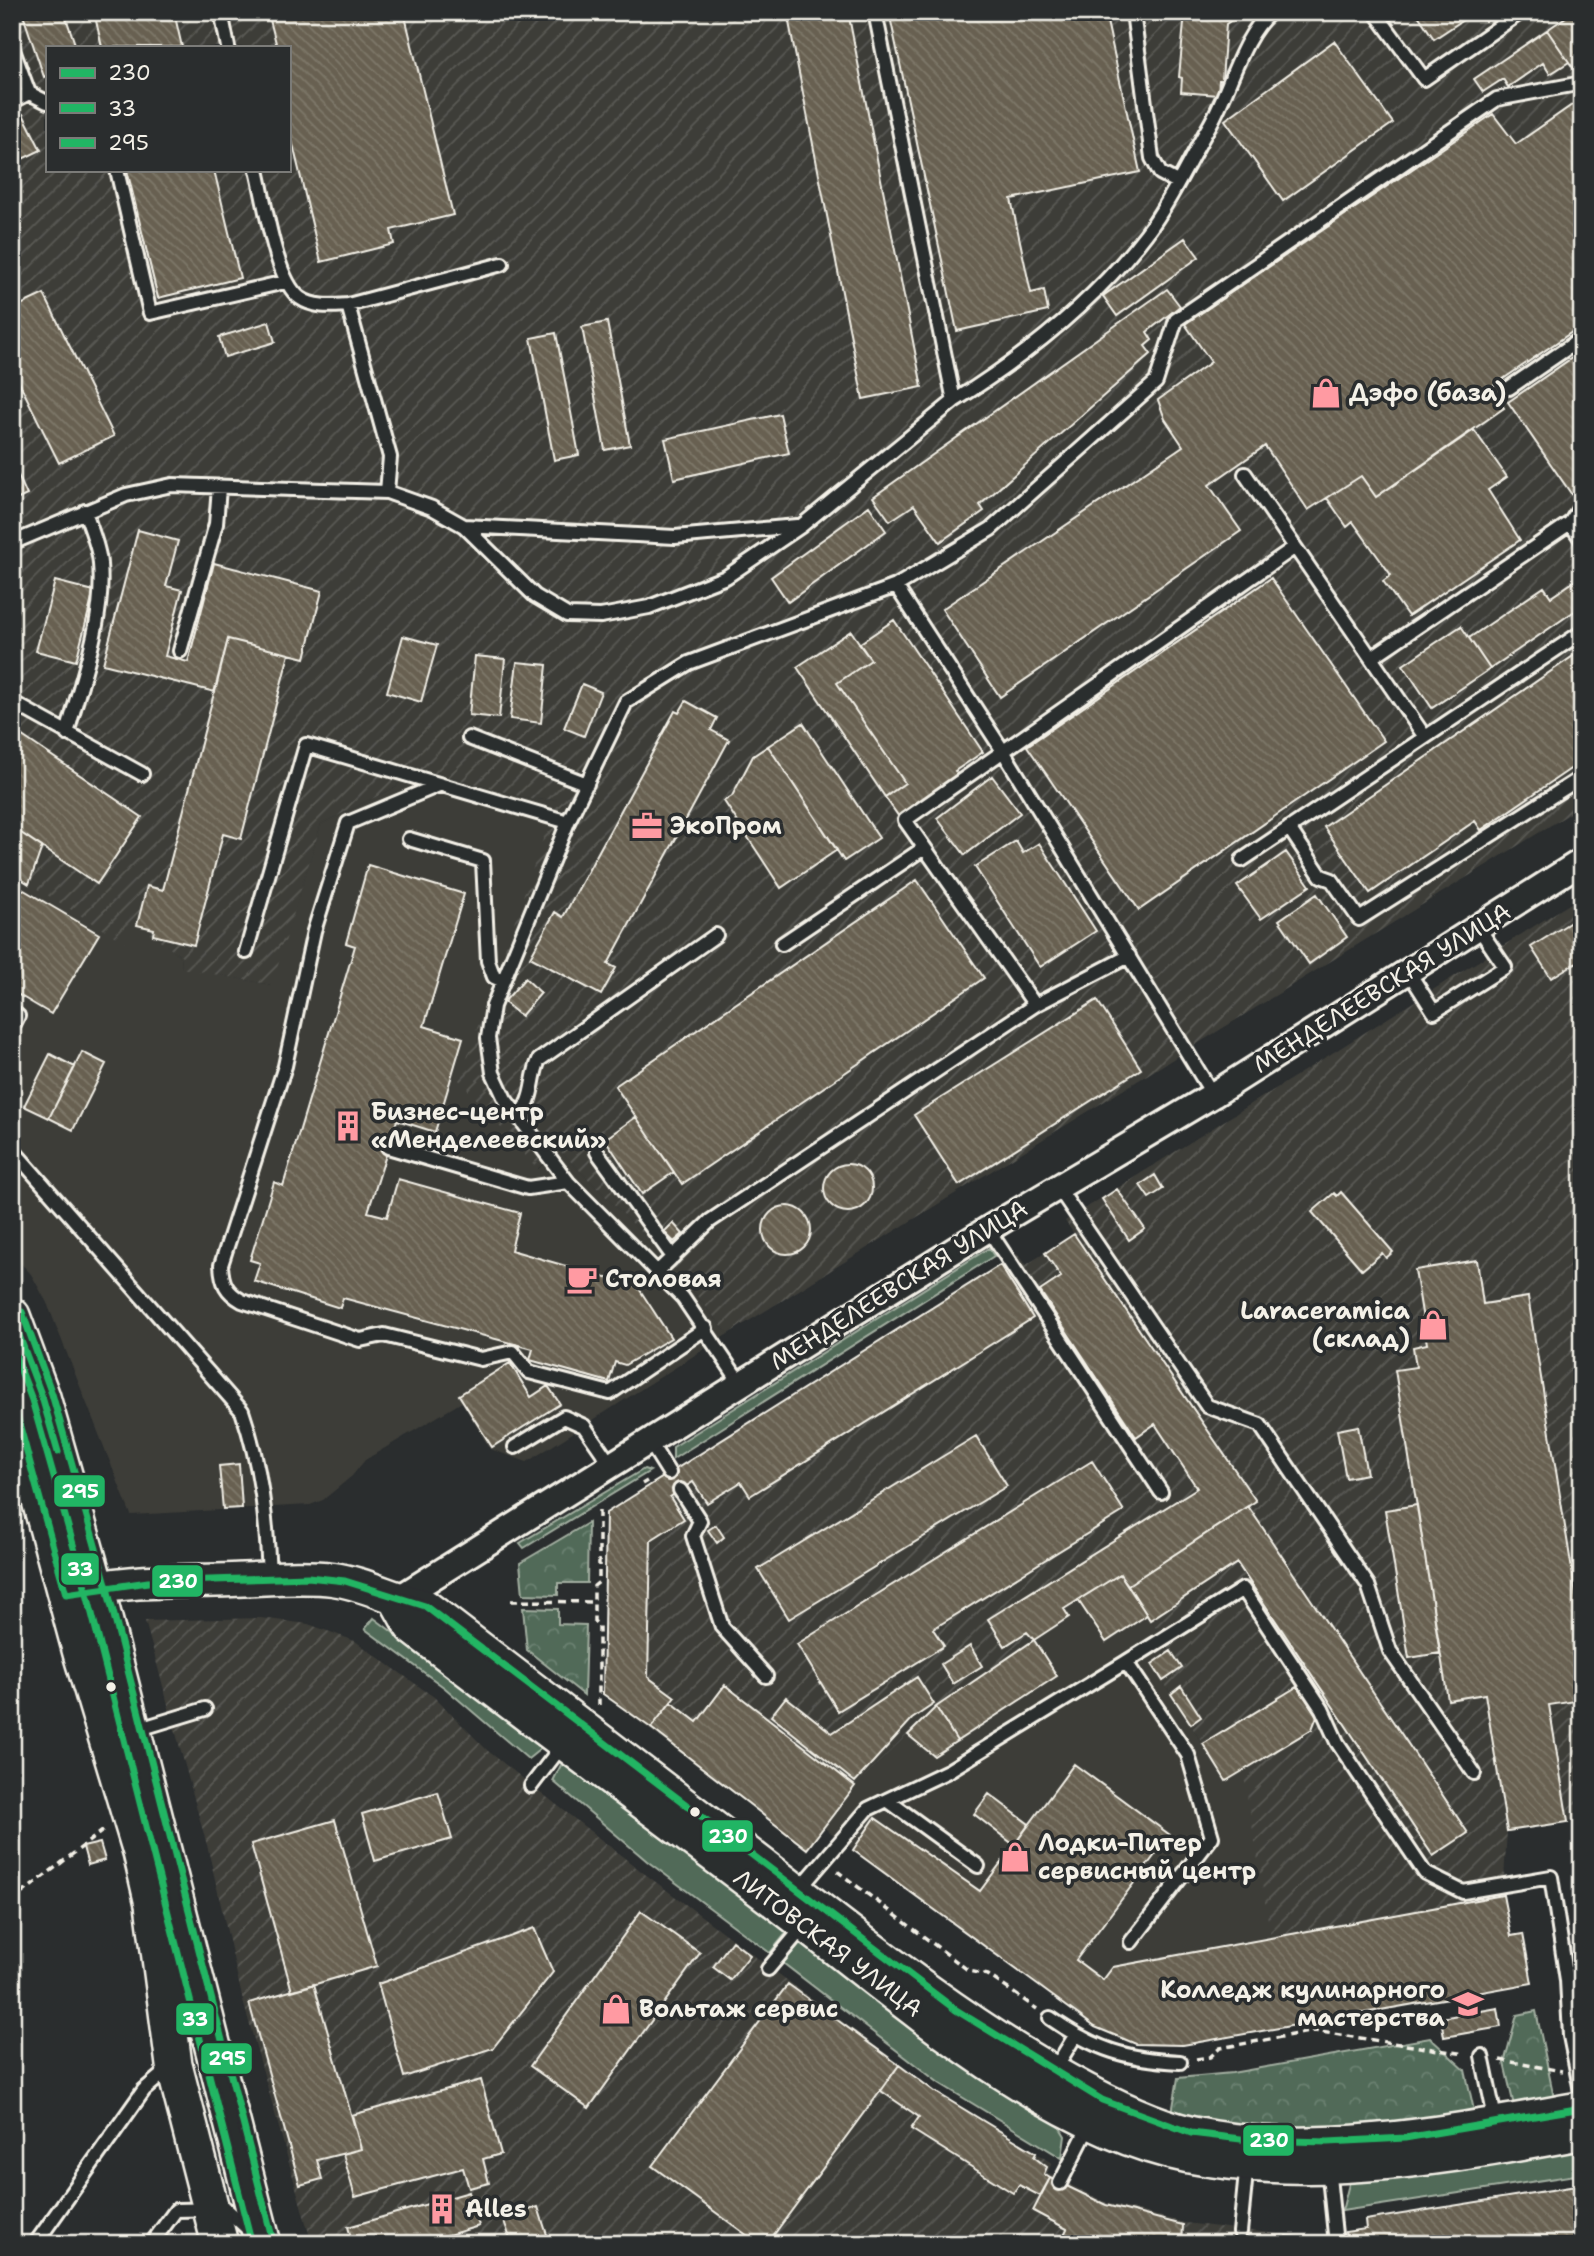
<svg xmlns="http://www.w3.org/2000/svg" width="1594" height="2256" viewBox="0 0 1594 2256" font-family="'Shantell Sans',sans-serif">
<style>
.built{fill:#3d3d38}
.industrial{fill:url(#industrial-furrows);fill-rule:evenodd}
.grass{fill:#516b59;stroke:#a2aea0;stroke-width:2}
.forest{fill:url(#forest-crowns);stroke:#a2aea0;stroke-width:2}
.building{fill:url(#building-back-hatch);stroke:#f4f1e8;stroke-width:2}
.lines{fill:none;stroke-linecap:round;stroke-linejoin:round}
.service-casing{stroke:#f4f1e8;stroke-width:18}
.minor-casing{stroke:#f4f1e8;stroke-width:30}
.tertiary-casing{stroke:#f4f1e8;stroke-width:37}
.secondary-casing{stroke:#f4f1e8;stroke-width:40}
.path{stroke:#f4f1e8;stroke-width:3.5;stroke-dasharray:7 5;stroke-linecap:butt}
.service{stroke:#2a2d2e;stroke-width:12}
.minor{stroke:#2a2d2e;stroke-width:24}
.tertiary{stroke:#2a2d2e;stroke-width:32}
.secondary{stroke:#2a2d2e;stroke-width:35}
.bus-1-casing{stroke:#2a2d2e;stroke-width:12}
.bus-2-casing{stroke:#2a2d2e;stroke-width:12}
.bus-3-casing{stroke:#2a2d2e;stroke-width:12}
.bus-1{stroke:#21b564;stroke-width:7}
.bus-2{stroke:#21b564;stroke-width:7}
.bus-3{stroke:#21b564;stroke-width:7}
.bus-dot{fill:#f4f1e8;stroke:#2a2d2e;stroke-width:2.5}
.labels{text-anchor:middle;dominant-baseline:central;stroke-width:7;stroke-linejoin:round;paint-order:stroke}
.poi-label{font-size:24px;font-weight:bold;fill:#f4f1e8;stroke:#2a2d2e;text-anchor:start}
.street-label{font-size:24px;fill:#f4f1e8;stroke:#2a2d2e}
.line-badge{stroke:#2a2d2e;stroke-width:2.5}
.badge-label{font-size:19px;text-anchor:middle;font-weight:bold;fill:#fff}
</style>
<defs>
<pattern id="industrial-furrows" width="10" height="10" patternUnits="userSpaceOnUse" patternTransform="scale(1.75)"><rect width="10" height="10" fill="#3d3d38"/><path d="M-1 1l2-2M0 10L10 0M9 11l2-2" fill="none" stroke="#5a5a55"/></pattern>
<pattern id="forest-crowns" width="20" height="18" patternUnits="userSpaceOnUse" patternTransform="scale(1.75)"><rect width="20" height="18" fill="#516b59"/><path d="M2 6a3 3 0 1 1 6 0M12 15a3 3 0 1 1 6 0" fill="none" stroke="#6b8171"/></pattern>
<pattern id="building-back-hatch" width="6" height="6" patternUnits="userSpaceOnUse" patternTransform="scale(1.75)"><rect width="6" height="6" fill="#686151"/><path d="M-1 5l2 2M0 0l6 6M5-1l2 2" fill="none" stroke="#7e786a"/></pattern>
</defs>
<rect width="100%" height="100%" fill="#2a2d2e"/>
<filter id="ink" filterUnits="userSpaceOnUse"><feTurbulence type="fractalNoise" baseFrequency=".0143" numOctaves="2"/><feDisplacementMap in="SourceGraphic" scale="14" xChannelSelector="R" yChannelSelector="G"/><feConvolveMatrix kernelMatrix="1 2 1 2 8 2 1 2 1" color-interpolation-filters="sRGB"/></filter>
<g filter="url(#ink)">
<path class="built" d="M410,766L533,800L558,799L542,847L538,1169L559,1150L662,1253L728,1334L527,1462L490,1449L462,1402L365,1460L352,1476L323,1500L310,1505L131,1515L47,1303L31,1274L12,1254V827L182,957L181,967L271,985L321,824L396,787Z
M1078,1600L1147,1615L1171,1651L1152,1664L1226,1781L1243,1771L1510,1935L1523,1934L1532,1983L1472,1994L1475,2012L1498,2008L1501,2027L1444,2037L1441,2018L1463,2014L1460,1996L1183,2045L1148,2046L1130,2043L1095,2027L823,1827L855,1786L936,1707L1069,1618L1064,1609Z"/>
<path class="industrial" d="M12,12H1582V806L728,1334L662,1253L559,1150L537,1169L459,1080L557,799L533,800L410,766L396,787L321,824L272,985L181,968L182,957L136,924L124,942L29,884L42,847L12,827ZM47,47H289V170H47Z
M1582,896V1819L1507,1831L1503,1895L1271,1938L1243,1771L1226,1781L1152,1664L1171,1651L1147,1615L1106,1642L1079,1600L1064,1609L1069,1617L936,1707L855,1786L807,1849L603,1694L606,1513L1017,1254L1026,1265L1074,1234L1065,1221Z
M260,1618L308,1624L355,1641L434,1697L488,1751L641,1871L934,2090L1052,2163L1047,2173L1107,2203L1185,2223L1312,2238L1366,2229L1365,2220L1582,2185V2244H312L243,2001L208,1849L145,1621Z"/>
<path class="grass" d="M989,1248L994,1256L673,1459V1447Z
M644,1469L650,1471L524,1548L520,1543Z
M374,1618L544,1746L528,1759L445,1688L365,1629Z
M563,1761L788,1931L770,1953L647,1861L553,1781Z
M801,1941L929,2041L1054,2118L1065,2136L1062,2158L939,2083L783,1963Z
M1582,2145V2174L1342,2211L1350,2180Z"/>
<path class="forest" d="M588,1523L587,1583H558V1595L523,1594L520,1563Z
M523,1608L558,1609V1624L586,1625L584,1695L527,1650Z
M1536,2011L1555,2103L1515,2110L1504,2063L1517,2015Z
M1430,2038L1465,2070L1475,2115L1370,2131L1221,2126L1172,2113L1178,2078L1232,2073Z"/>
<path class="building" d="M22,12H64L76,47H47V76L44,77Z
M94,12H174L182,47H102Z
M268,12H404L453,215L391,230L394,244L321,262L289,128V47H277Z
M787,12H848L922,387L863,399Z
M889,12H1105L1140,172L1011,199L1031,293L1044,290L1048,311L957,331Z
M1185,12H1243L1226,24L1222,80H1219L1218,95L1181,92L1182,78L1179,77Z
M1416,12H1475L1434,39Z
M1573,12H1582V72L1578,75L1547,30Z
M1547,30L1569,62L1550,74L1543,63L1508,87L1503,79L1483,92L1474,79Z
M1334,41L1393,123L1283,201L1225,120Z
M1582,98V325L1490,388L1504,408L1376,497L1361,476L1308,510L1265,446L1209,485L1241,531L1000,697L942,609L1183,446L1165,419L1158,400L1211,362L1185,324L1493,114L1516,144Z
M23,114L41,150L12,164V120Z
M127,170H214L240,278L158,298Z
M1185,238L1199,257L1117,316L1103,296Z
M1167,289L1180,306L1147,332L1152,340L1145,346L1151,354L980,505L984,511L940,542L914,505L890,521L873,497Z
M44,294L114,436L59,463L12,368V309Z
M269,322L275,342L225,357L219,337Z
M607,322L630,445L605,450L582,327Z
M556,333L579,455L554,460L531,338Z
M1582,351V489L1572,495L1508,402Z
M780,414L789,453L674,479L665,439Z
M1474,430L1507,477L1488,490L1520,540L1408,616L1383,581L1391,575L1353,522L1347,527L1327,498L1361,476L1376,497Z
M12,462L27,495L12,502Z
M869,506L886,531L788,602L771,577Z
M138,530L178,541L166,586L182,590L165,656L188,662L214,563L322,591L305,658L228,639L215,692L103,664Z
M1582,576V606L1490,669L1469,638L1544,587L1551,597Z
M1271,578L1384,741L1139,910L1027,746Z
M55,581L94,591L76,661L36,651Z
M894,620L983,752L955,771L959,776L899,817L885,797L905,783L837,683L871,660L859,644Z
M1461,626L1490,669L1432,708L1403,665Z
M851,631L871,660L837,683L905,783L885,797L797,667Z
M403,636L437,645L421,702L387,692Z
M228,639L289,654L241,839L223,834L194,945L153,935L154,929L137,925L147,886L163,890Z
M1582,650V761L1481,830L1475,821L1370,893L1324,827Z
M475,656L505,659L499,718L469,715Z
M517,662L547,665L541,723L510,719Z
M582,684L601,692L584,736L564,728Z
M686,701L717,718L711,730L729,740L608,964L616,968L601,995L530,957L555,912L563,917L675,711L679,713Z
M803,723L879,838L844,861L768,746Z
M12,729L142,817L97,884L12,827Z
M768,746L837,850L781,888L724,801L732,796L753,756Z
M992,776L1020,813L965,855L937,818Z
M12,827L42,847L29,884L12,873Z
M1016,841L1023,853L1039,843L1096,931L1040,967L975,867Z
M1286,852L1310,886L1261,919L1237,886Z
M368,865L464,894L424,1026L463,1038L435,1132L397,1120L368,1212L387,1217L398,1179L520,1213L511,1250L638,1287L671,1338L625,1365L615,1362L609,1382L530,1360L533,1349L343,1298L340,1308L254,1281L260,1263L250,1260L274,1182L283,1186L355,946L346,943Z
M917,880L984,978L682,1184L615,1086Z
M12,883L99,934L51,1014L12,991Z
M1317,894L1347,937L1309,964L1279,920Z
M1582,915V959L1551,978L1531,947Z
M525,978L541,993L521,1016L504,1002Z
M1097,1000L1141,1069L959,1185L914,1115Z
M82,1052L106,1064L73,1130L49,1118Z
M50,1054L75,1067L49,1118L24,1106Z
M636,1117L674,1172L642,1194L605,1139Z
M824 1188a24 24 0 1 1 48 0a24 24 0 1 1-48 0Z
M1155,1175L1163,1189L1149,1198L1140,1185Z
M1117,1189L1145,1229L1129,1240L1102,1199Z
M1341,1192L1393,1252L1386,1258L1382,1253L1362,1270L1312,1212L1334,1193L1337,1196Z
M763 1230a24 24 0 1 1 48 0a24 24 0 1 1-48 0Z
M673,1223L683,1234L674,1242L664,1232Z
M1074,1234L1256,1501L1128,1585L1120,1574L1064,1609L1069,1617L1034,1640L1027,1632L1005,1646L988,1619L1197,1488L1155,1424L1136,1437L1040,1291L1061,1277L1045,1253Z
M1477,1260L1483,1304L1528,1297L1582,1632V1700L1549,1705L1568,1822L1507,1831L1485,1694L1448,1700L1395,1370L1416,1367L1413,1347L1427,1344L1415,1270Z
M1000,1265L1033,1318L750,1496L741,1482L707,1503L693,1482L670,1497L684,1519L651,1540L648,1677L675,1697L651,1728L603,1694L606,1513Z
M510,1363L531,1397L548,1386L560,1404L492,1447L459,1395Z
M1358,1426L1367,1474L1346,1478L1337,1430Z
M976,1436L1007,1486L789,1619L758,1569Z
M1092,1461L1124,1511L933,1629L944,1646L838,1711L797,1644Z
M239,1464L242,1508L223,1509L219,1466Z
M1417,1505L1440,1653L1409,1658L1385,1510Z
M1248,1506L1468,1833L1433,1856L1237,1563L1150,1620L1128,1585Z
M716,1525L724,1537L717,1543L708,1530Z
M1120,1574L1147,1615L1106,1642L1078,1600Z
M1034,1640L1057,1676L957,1741L936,1707Z
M970,1646L982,1666L953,1684L941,1664Z
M1171,1651L1182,1668L1163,1681L1152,1664Z
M917,1677L934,1704L912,1719L855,1782L771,1716L786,1697L832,1733Z
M725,1685L855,1786L807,1849L651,1728L671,1702L697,1722Z
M1181,1686L1201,1717L1191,1724L1171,1694Z
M1298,1686L1317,1716L1312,1729L1226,1781L1203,1744Z
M936,1707L957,1741L934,1756L908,1735Z
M1074,1764L1170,1835L1076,1960L1103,1980L1113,1967L1503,1895L1511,1936L1523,1934L1532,1983L1471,1994L1475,2012L1463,2014L1460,1996L1183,2045L1136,2044L1095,2027L853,1850L875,1818L980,1891Z
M438,1792L452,1839L375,1861L362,1814Z
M989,1794L1029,1824L1014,1845L974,1814Z
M335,1820L377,1966L292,1991L251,1844Z
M100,1843L105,1860L88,1865L83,1847Z
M641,1911L700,1953L589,2108L530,2066Z
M534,1928L553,1972L493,2048L404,2077L378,1984Z
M732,1941L750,1955L730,1980L713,1967Z
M314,1984L361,2149L317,2160L322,2179L300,2185L249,2003Z
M788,1984L899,2065L767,2244H759L652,2166Z
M1498,2008L1501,2027L1444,2037L1441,2018Z
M899,2065L934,2091L1036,2153L1034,2157L1047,2167L1044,2174L1050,2178L1040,2196L1019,2185L1013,2193L911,2129L919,2117L881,2091Z
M481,2080L501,2154L483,2159L489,2183L469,2188L463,2168L355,2197L343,2154L361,2149L352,2115Z
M1050,2178L1106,2205L1183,2225L1182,2244H1059L1067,2229L1033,2211Z
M1582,2185V2244H1347L1345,2232L1366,2229L1365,2220Z
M469,2192L479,2226L418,2244H353L348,2227Z
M538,2207L550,2244H512L503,2218Z
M1286,2236L1312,2238L1313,2244H1288Z"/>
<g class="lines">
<g class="service-casing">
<path id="service" d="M221,12L228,47
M1133,12L1152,158L1160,173L1177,182
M1375,12L1424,79L1521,12
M12,47L29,93L12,102
M29,93L47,102
M117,170L150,313L285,282
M257,170C265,201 275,280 300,298C314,308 332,306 348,305L502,264
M348,305L390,457L387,492
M1509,388L1582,338
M954,401C1026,356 1094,302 1146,234C1170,202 1188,163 1208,128C1229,94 1241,36 1271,12
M1245,474L1371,658
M1570,523L1582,504
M464,526L675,537L797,526
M12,543L126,495L172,485L387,492L432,508L464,526L535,596L567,615L601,616L649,607L726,577L801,526L954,401L875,12
M896,586L1003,751L1213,1095
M180,651L216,524L219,488
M12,702L142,774
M67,734C81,680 105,620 100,564C99,546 90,528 85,511
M1425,737L1371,658L1570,523L1582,540
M469,738L587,784
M439,785L348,823L314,931L285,1066L221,1265C222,1283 226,1292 242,1301L360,1340L384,1335L481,1359L513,1352L529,1372L610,1393L706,1328
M1289,828L1321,876L1332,880L1359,919L1582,777
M409,839L483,861L488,961L494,977L503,981
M1242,860L1582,632
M782,944L924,848
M246,952L306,745L568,822
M1408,971L1434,1012L1505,967L1478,927
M1035,1005L905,820L1295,547
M12,1012L18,1016L12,1028
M517,1116C535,1102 530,1079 539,1060L716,935
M388,1147L528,1188L568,1182
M12,1149L242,1411C261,1466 267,1521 269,1578
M597,1152L673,1257
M1057,1186L1207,1406L1260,1425L1368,1585L1390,1651L1474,1773
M988,1229L1161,1492
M658,1271L710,1221L1035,1005L1129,956
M741,1384L683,1298L568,1182L505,1099L493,1073L488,1038L493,1006L568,822L626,702L689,663L896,586L991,529L1156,382L1176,320L1497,99L1582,83
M649,1441L669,1473
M515,1447L564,1417L584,1426L611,1465
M680,1490L700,1521L693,1536L722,1627L766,1676
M1126,1662L1243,1589L1322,1709L1337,1742L1425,1873L1463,1892L1551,1877L1567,1980L1570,2036L1582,2096
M133,1731L205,1709
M531,1786L564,1743
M887,1800L978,1866
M797,1892L868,1809L948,1771L1126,1662L1188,1755L1212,1837L1131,1942
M768,1969L804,1926
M1050,2018C1096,2050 1126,2059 1180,2062
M1482,2056L1496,2123
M1053,2072L1075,2036
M1328,2167L1336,2244
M1060,2183L1090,2124
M1240,2232L1247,2163
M35,2244L144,2090L171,2067
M151,2244L176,2210L226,2209L250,2231"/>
</g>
<g class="minor-casing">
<path id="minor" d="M396,1600L988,1229L1213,1095L1582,861"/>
</g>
<g class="tertiary-casing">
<path id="tertiary" d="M72,1593C123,1579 179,1582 232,1580C265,1579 301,1575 333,1579C365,1583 394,1600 425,1606C542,1695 659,1784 775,1874C869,1947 964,2023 1069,2081C1107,2102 1149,2123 1191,2133C1315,2160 1459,2130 1582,2108
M396,1600L411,1627C534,1722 659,1814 783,1908C896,1994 1045,2128 1187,2156C1319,2182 1452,2157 1582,2133"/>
</g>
<g class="secondary-casing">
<path id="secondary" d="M12,1316L42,1397L96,1587L263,2244
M12,1397L81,1653L141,1852L153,1904L174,2065L220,2244"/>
</g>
<path class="path" d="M642,1484L647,1481
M599,1511V1582L594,1586V1621L599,1626V1705
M511,1601L594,1602
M837,1871L969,1971L988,1975L1037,2009
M12,1901L105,1829
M1196,2059L1210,2057L1220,2048L1314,2031L1465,2054
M1500,2060L1562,2071"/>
<use href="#service" class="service"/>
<use href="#minor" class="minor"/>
<use href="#tertiary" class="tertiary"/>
<use href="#secondary" class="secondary"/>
<g class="bus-1-casing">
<path id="bus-1" d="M12,1317L42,1397L58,1452
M12,1398L66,1594L148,1582L308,1577L345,1581L425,1606L956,2010L1102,2100L1191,2133L1249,2140L1328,2142L1405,2138L1582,2108"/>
</g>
<g class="bus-2-casing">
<path id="bus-2" d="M12,1347L32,1400L86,1590L252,2244"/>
</g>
<g class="bus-3-casing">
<path id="bus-3" d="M22,1312L52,1394L106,1584L273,2241"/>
</g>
<use href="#bus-1" class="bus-1"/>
<use href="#bus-2" class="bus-2"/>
<use href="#bus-3" class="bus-3"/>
</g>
</g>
<defs>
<g id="shop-bare" transform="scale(2.415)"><path d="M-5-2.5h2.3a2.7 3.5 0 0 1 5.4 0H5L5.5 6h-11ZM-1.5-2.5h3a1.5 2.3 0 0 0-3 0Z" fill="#ff9aa2" stroke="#2a2d2e" stroke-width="2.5" paint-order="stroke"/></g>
<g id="office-bare" transform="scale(2.415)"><path d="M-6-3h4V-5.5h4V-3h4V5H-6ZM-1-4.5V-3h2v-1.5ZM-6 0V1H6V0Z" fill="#ff9aa2" stroke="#2a2d2e" stroke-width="2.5" paint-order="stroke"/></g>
<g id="building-bare" transform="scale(2.415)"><path d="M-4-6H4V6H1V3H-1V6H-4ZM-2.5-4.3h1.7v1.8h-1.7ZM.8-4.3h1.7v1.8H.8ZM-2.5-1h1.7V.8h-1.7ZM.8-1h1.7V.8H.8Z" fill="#ff9aa2" stroke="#2a2d2e" stroke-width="2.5" paint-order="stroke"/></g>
<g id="cafe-bare" transform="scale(2.415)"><path d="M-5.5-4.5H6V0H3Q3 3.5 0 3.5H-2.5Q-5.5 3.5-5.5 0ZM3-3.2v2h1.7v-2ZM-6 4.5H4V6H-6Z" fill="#ff9aa2" stroke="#2a2d2e" stroke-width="2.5" paint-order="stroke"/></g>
<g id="university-bare" transform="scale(2.415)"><path d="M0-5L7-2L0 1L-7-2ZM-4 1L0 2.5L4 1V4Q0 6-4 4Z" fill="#ff9aa2" stroke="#2a2d2e" stroke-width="2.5" paint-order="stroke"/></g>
</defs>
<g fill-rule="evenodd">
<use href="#shop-bare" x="1326" y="393"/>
<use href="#office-bare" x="647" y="826"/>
<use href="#building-bare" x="348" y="1126"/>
<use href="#cafe-bare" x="582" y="1279"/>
<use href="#shop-bare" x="1433" y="1325"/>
<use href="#shop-bare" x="1015" y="1857"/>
<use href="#university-bare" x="1468" y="2004"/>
<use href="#shop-bare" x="616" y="2009"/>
<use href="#building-bare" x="442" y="2209"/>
</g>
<g class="bus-dot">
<circle cx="111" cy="1687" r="6"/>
<circle cx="695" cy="1812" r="6"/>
</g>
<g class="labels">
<g class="poi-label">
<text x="1349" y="393">Дэфо (база)</text>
<text x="670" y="826">ЭкоПром</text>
<text x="371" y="1112">Бизнес-центр<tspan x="371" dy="28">«Менделеевский»</tspan></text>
<text x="605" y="1279">Столовая</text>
<text x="1410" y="1311" text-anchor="end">Laraceramica<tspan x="1410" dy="28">(склад)</tspan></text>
<text x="1038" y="1843">Лодки-Питер<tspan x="1038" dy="28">сервисный центр</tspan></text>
<text x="1445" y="1990" text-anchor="end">Колледж кулинарного<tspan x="1445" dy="28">мастерства</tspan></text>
<text x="639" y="2009">Вольтаж сервис</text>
<text x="465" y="2209">Alles</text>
</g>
<g class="street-label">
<text transform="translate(1382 988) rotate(-32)">МЕНДЕЛЕЕВСКАЯ УЛИЦА</text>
<text transform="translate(899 1285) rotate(-32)">МЕНДЕЛЕЕВСКАЯ УЛИЦА</text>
<text transform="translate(828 1943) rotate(37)">ЛИТОВСКАЯ УЛИЦА</text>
</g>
</g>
<g class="line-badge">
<rect x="53" y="1474" width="53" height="34" rx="7" fill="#21b564"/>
<rect x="60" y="1552" width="40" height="34" rx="7" fill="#21b564"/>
<rect x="151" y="1564" width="53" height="34" rx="7" fill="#21b564"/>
<rect x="701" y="1819" width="53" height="34" rx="7" fill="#21b564"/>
<rect x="175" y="2002" width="40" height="34" rx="7" fill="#21b564"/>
<rect x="200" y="2042" width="53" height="33" rx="7" fill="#21b564"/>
<rect x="1242" y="2124" width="53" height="33" rx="7" fill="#21b564"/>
</g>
<g class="badge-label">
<text x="80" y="1498">295</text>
<text x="80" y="1576">33</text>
<text x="178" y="1588">230</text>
<text x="728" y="1843">230</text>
<text x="195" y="2026">33</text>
<text x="227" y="2065">295</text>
<text x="1269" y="2147">230</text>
</g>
<rect width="1594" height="2256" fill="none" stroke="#2a2d2e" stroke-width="42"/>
<rect x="21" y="21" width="1552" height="2214" fill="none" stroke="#f4f1e8" stroke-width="2.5" filter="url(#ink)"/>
<rect x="46" y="46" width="245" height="126" fill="#2a2d2e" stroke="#7b7b78" stroke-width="2"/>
<rect x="60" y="68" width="35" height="10" fill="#21b564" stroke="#7b7b78" stroke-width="2"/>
<text x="108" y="80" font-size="21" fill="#f4f1e8">230</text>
<rect x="60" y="103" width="35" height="10" fill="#21b564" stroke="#7b7b78" stroke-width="2"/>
<text x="108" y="116" font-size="21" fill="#f4f1e8">33</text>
<rect x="60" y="138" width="35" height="10" fill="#21b564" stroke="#7b7b78" stroke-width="2"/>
<text x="108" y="150" font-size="21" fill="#f4f1e8">295</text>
</svg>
